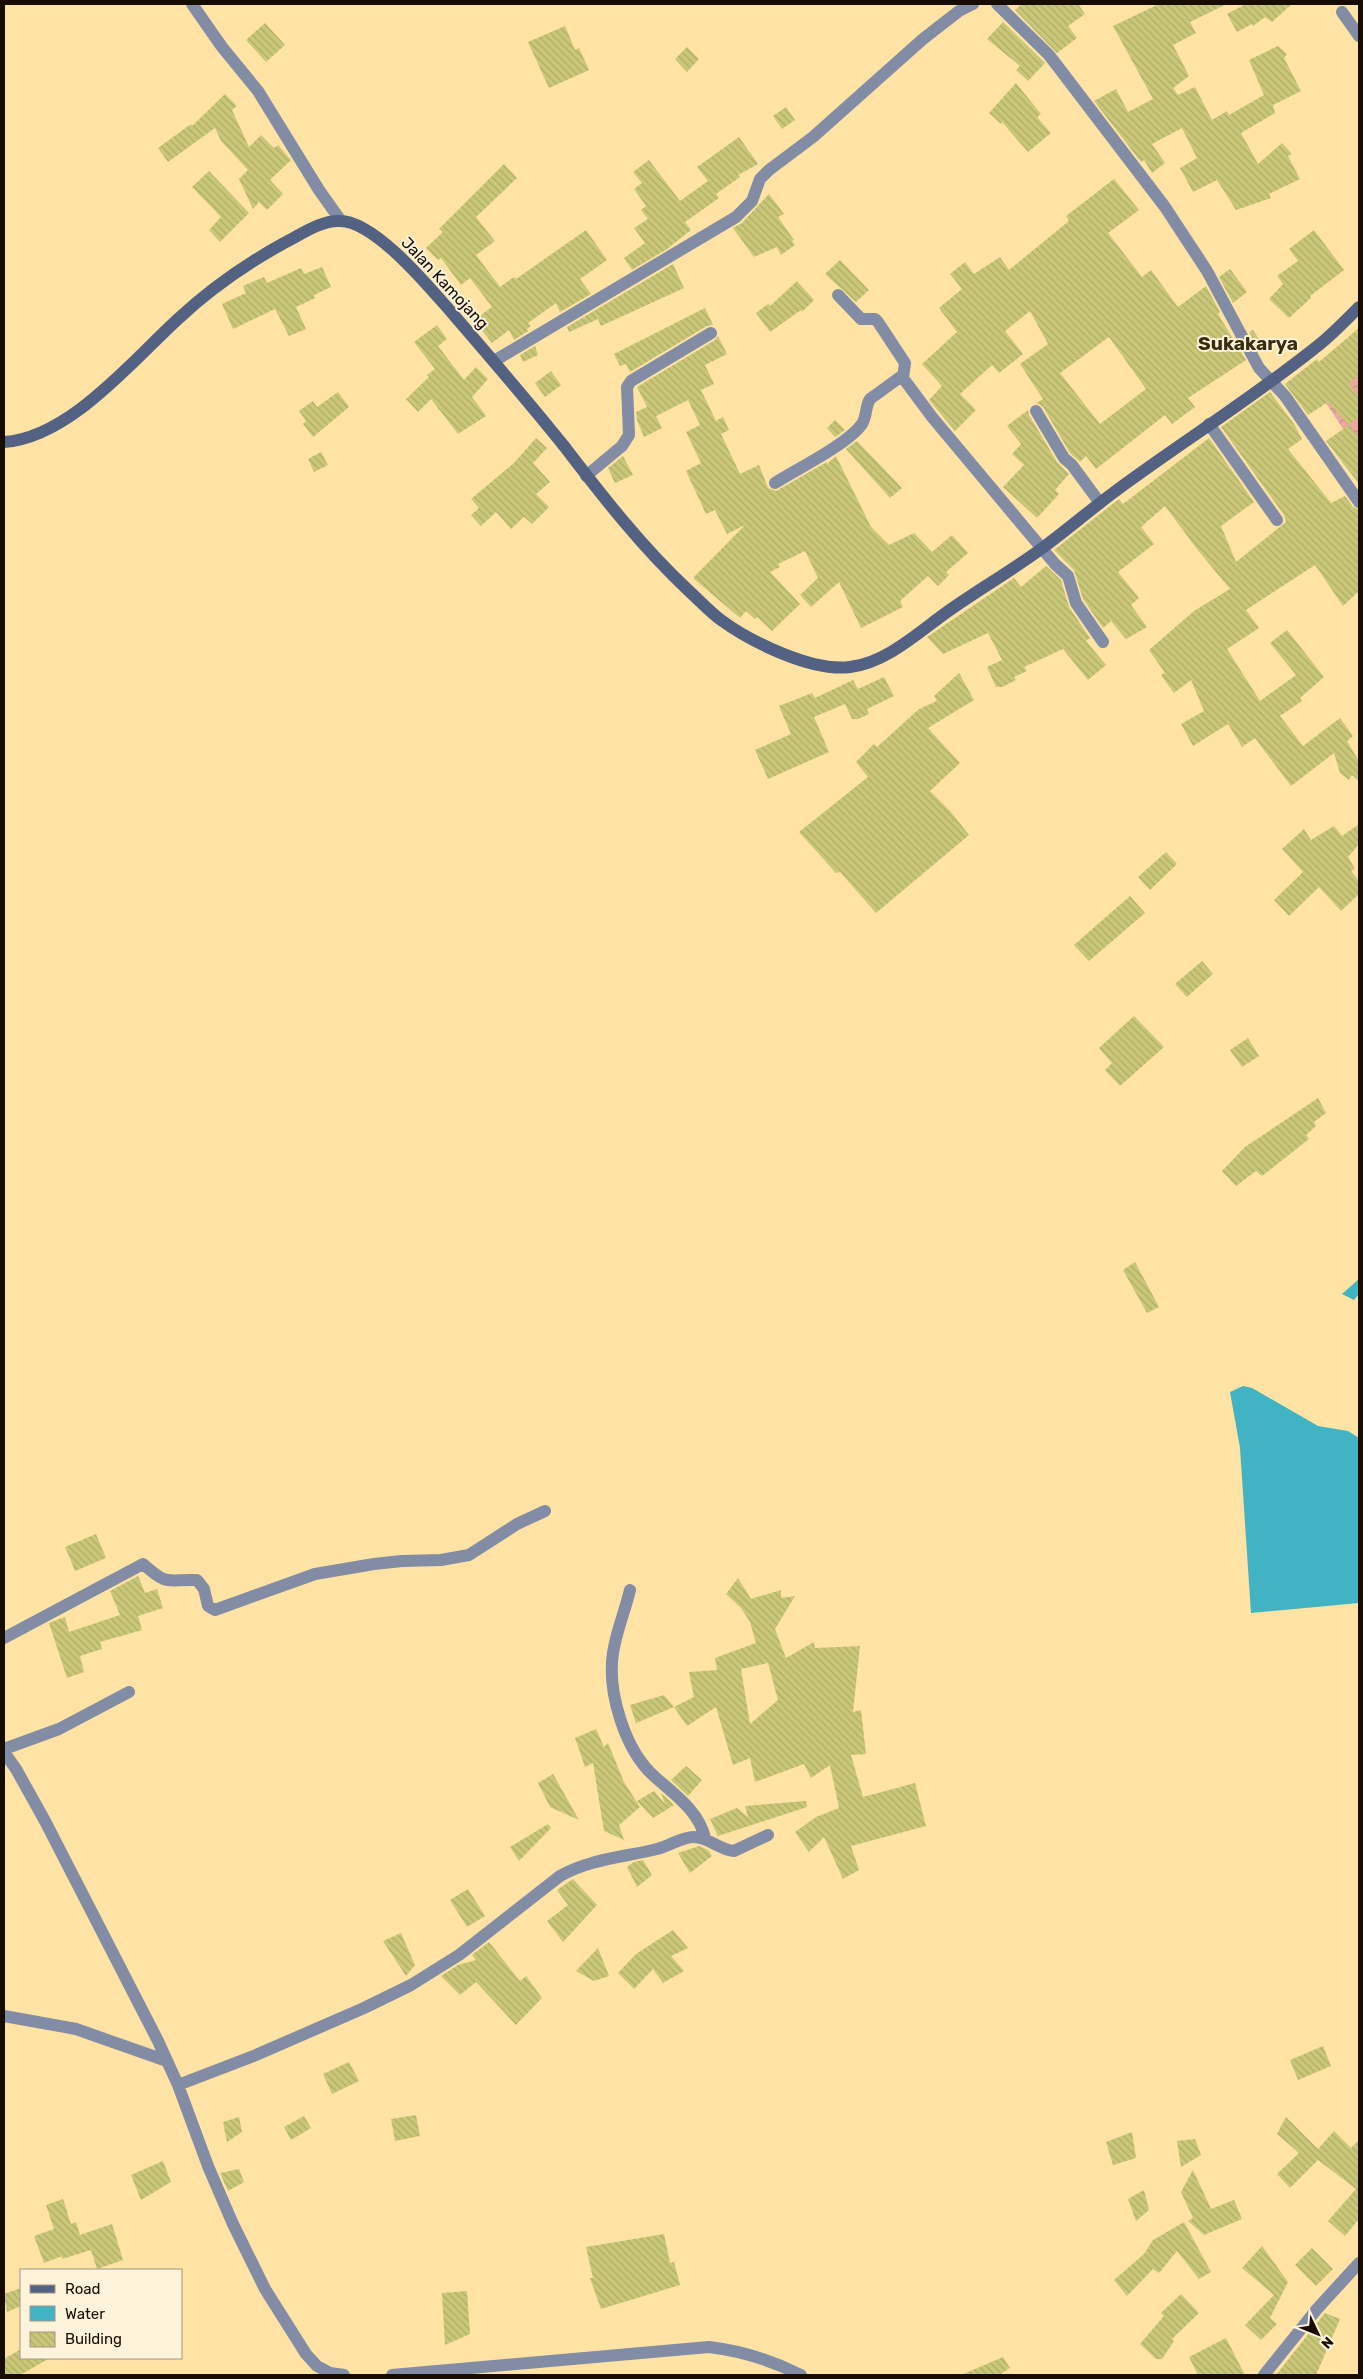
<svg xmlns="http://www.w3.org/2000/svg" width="1363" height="2379" viewBox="0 0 1363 2379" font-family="Rubik,sans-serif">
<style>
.forest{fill:url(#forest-crowns)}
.water{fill:#42b3c2}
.building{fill:url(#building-back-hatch);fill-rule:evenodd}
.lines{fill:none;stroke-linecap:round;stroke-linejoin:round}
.minor{stroke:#828ca4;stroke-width:12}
.secondary{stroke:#536183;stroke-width:12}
.labels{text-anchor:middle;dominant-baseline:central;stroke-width:4;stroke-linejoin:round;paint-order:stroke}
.street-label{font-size:16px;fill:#160d00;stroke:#fdf2da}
.quarter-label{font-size:19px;font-weight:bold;fill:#392d0d;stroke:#fdf2da}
</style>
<defs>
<pattern id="forest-crowns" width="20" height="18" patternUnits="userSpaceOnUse" patternTransform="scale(1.25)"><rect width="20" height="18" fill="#eba8a0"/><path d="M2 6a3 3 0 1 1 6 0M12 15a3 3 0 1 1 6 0" fill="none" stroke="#c98f88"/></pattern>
<pattern id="building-back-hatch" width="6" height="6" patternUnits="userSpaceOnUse" patternTransform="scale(1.25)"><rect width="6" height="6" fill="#cac878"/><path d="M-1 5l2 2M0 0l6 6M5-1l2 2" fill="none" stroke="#adab66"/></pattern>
</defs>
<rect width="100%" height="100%" fill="#fee3a5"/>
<path class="forest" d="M1359,350V453L1318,391Z"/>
<path class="water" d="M1359,1279V1294L1354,1300L1342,1294Z
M1243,1386L1252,1388L1318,1426L1348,1431L1359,1438V1603L1251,1613L1240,1448L1230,1392Z"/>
<path class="building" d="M1022,4H1078L1085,14L1068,26L1077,38L1057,53L1015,10Z
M1159,4H1227L1190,22L1196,33L1173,45L1189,76L1173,88L1178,95L1195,87L1212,120L1227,111L1229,115L1264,95L1249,60L1278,46L1287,54L1284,58L1301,91L1273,105L1275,113L1241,133L1258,164L1282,143L1292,154L1288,156L1300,179L1269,194L1271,198L1236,210L1217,180L1193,192L1180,168L1197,158L1182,128L1152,144L1165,163L1152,173L1144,160L1141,162L1094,101L1116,89L1128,112L1153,99L1113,26Z
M1246,4H1292L1272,22L1265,17L1253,26L1252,24L1237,32L1227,14Z
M1003,22L1045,63L1028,81L1016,70L1020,66L987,39Z
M265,23L285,45L266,62L246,40Z
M565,26L575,50L579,48L589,70L549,88L528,42Z
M687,47L699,59L687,72L675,59Z
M1016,83L1041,114L1037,117L1051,133L1028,152L1002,122L1001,124L989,113Z
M225,94L237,106L232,110L249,147L261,135L274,148L278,145L291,160L270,180L283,194L267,210L259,202L253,209L239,179L248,170L221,141L215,128L168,162L158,148L191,124L192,126Z
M786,107L795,120L782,129L773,116Z
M739,137L758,164L738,175L740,177L716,194L719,198L685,222L691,230L667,249L632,270L624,258L645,243L634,228L648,219L641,210L646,206L634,189L642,183L633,172L649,160L680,201L708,181L697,167Z
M504,164L517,178L476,217L495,241L476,255L500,287L514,277L516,279L586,230L607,260L580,279L591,294L560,312L556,303L528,323L531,326L527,329L528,331L514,340L509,330L492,343L474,320L492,307L470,278L461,285L441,258L438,260L426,248L443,232L439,229Z
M209,171L249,213L220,242L209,230L221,217L192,187Z
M1114,179L1139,210L1108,233L1142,277L1151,270L1178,307L1206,286L1220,312L1218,314L1246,360L1188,398L1195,407L1172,424L1165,415L1096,469L1086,456L1080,462L1070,453L1043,407L1037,403L1043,399L1020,364L1048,344L1030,311L1005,331L1023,354L999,373L992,365L960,394L976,410L955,431L929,400L942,386L922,364L957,332L939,308L962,289L950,274L965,262L974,274L1000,257L1009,270L1069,221L1066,216ZM1109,337L1146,389L1100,424L1060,373Z
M769,194L784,214L778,217L794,240L792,241L795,245L781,255L777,247L754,257L733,228L742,223Z
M1314,230L1344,270L1310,296L1311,298L1289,318L1269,299L1283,284L1277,276L1298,261L1289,249Z
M840,260L869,290L856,302L825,274Z
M673,264L684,288L601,326L598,319L569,332L567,327Z
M322,267L331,287L314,295L315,298L296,307L306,329L289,336L275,309L233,329L222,304L246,293L243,286L264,277L267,283L301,268L304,274Z
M1230,269L1247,292L1233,303L1219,277Z
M797,281L814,300L802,312L801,310L770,332L756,313L768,304L770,306Z
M705,308L713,325L707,326L630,372L626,364L620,366L614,354Z
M437,325L447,339L438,346L464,380L476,367L488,379L472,397L486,416L458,434L431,399L418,412L406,399L429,377L427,375L435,369L414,342Z
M1359,328V375L1349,383L1359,397V417L1349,425L1328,402L1308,415L1285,384L1317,359L1319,362Z
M1253,330L1264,347L1259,351L1249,332Z
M718,336L727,354L705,365L714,384L701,390L716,421L723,417L729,430L721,434L740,474L759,465L768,488L776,491L827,462V464L836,456L871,527L889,545L914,533L932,552L952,535L968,553L946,572L949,575L938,586L928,576L900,601L903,607L861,628L839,582L811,607L800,595L818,578L805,551L778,564L780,567L770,572L800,604L772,631L757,617L755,619L746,611L740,618L693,578L745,525L727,534L715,510L706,514L686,471L701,463L686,432L700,425L688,400L656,416L662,428L644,437L637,420L636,412L647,407L637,387L715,340Z
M535,346L538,355L523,362L520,355Z
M551,371L561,385L545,397L535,383Z
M338,392L349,407L313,437L303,424L306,421L299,411L313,401L317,407Z
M1270,392L1294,424L1302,439L1288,449L1331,503L1345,496L1353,507L1359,510V591L1343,606L1315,565L1246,610L1259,628L1227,649L1260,701L1296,675L1270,643L1287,630L1324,677L1300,698L1302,701L1280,716L1303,746L1340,718L1353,736L1347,741L1359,761V781L1352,775L1349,780L1340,773L1334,753L1291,786L1255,738L1242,747L1228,724L1193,746L1181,724L1204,711L1191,680L1174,693L1161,675L1165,673L1149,650L1194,611L1230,589L1197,549L1165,506L1141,527L1154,544L1118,572L1139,598L1131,605L1147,627L1126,639L1111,621L1103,628L1083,599L1074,570L1054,550L1119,499L1123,504L1209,438L1254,502L1221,526L1236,562L1286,522L1284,515L1221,427Z
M1028,410L1029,415L1057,462L1069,474L1055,490L1059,494L1037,518L1003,487L1024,465L1012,454L1021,444L1007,426Z
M835,420L845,430L835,437L827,428Z
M1349,425L1359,437V484L1326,441Z
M536,438L547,448L533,463L550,482L536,494L549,507L532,524L524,517L511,529L496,512L481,526L471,515L479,508L471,499L514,463Z
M857,441L902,488L890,498L846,449Z
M321,452L328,465L314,472L308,459Z
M623,456L633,475L615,483L608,468Z
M1046,566L1061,580L1069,607L1090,638L1086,641L1106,665L1088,680L1063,649L1024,667L1027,671L1014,677L1016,680L1002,687H996L987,667L1002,660L988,633L943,654L927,637L1014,578L1021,587Z
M959,673L974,700L928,728L960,763L930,791L950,811L969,835L876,913L840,872L836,873L799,832L868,777L856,762L874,744L877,747L919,709L937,701L934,696Z
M884,677L894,696L867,709L869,714L858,719H852L845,704L814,717L829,752L768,779L755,750L791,734L779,706L812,693L815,698L853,680L858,689Z
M1359,824V844L1348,857L1355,869L1351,871L1359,881V894L1341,911L1319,887L1289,916L1274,900L1303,872L1282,849L1304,829L1311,840L1334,826L1342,836Z
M1166,852L1177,864L1150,890L1138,877Z
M1130,896L1145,913L1089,961L1074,945Z
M1202,961L1213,974L1187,997L1175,984Z
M1134,1016L1164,1047L1120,1086L1105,1070L1112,1063L1099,1048Z
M1248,1038L1259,1056L1242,1067L1230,1050Z
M1318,1098L1326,1113L1314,1122L1316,1126L1306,1135L1309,1139L1262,1176L1256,1171L1236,1186L1222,1171L1245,1147Z
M1135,1262L1159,1307L1147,1313L1123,1270Z
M96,1534L106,1558L75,1571L65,1547Z
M138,1576L145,1593L157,1589L163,1608L138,1616L142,1630L100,1642L102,1649L80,1656L84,1672L67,1678L49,1623L65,1617L69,1632L120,1615L110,1591Z
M738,1578L751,1599L781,1590V1598L795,1596L775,1629L786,1658L814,1642L815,1648L860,1646L853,1712L861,1710L866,1754L851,1755L863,1797L915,1783L926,1826L851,1846L859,1870L843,1879L824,1837L809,1852L795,1832L816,1817L839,1808L830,1765L811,1778L804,1764L755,1782L750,1758L733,1765L716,1707L687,1726L674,1707L694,1697L689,1672L717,1670L715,1658L756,1643L750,1622L741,1608L726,1594ZM768,1663L778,1700L750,1724L741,1669Z
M664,1695L674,1707L636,1723L630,1705Z
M596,1729L604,1747L608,1743L624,1782L640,1807L619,1825L624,1840L604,1831L593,1763L585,1767L575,1738Z
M686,1766L702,1780L688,1796L671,1780Z
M553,1774L579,1820L550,1807L538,1783Z
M654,1791L665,1804L661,1793L674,1805L653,1818L637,1801Z
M806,1801L807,1807L718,1836L710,1819L737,1808L748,1817L745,1806Z
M548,1824L551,1828L519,1861L510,1847Z
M699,1846L708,1850L712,1856L690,1873L678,1853Z
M643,1860L652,1875L637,1887L627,1867L634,1862Z
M573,1879L597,1905L563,1942L547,1921L568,1905L557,1890Z
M468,1889L485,1916L467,1927L450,1900Z
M673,1930L688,1948L671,1956L684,1971L663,1983L653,1969L634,1989L618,1973L636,1954Z
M401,1933L415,1965L406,1976L383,1941Z
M489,1942L520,1981L526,1976L542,1998L516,2025L476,1982L460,1995L441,1976L458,1965L476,1960L472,1955Z
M598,1948L609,1976L594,1981L576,1971Z
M1323,2046L1331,2066L1298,2080L1290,2060Z
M349,2062L359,2081L332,2094L323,2074Z
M416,2115L420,2136L395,2141L391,2119Z
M304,2116L311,2128L291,2140L284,2127Z
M239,2117L242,2132L227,2142L223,2122Z
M1286,2117L1318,2149L1334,2131L1351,2148L1359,2140V2219L1345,2236L1328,2221L1356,2189L1318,2160L1290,2188L1277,2174L1299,2153L1277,2134Z
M1132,2132L1136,2158L1113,2165L1106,2142Z
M1195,2139L1201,2155L1181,2167L1177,2141Z
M163,2161L171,2182L141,2200L131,2175Z
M239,2169L244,2182L228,2191L220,2173Z
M1193,2170L1211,2209L1234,2200L1242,2219L1204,2235L1188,2221L1193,2218L1181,2192Z
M1144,2190L1149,2210L1136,2221L1128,2199Z
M63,2199L71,2224L76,2222L80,2235L112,2224L123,2260L97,2269L91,2250L62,2259V2256L44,2263L34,2236L54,2229L46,2205Z
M1184,2222L1211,2272L1199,2279L1177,2251L1159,2273L1153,2269L1127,2296L1114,2280L1144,2254L1153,2240Z
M664,2234L670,2263L674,2262L680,2285L601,2309L590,2278H593L586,2247Z
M1262,2246L1288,2282L1270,2318L1277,2324L1261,2340L1245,2325L1274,2295L1242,2268Z
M1312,2248L1333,2269L1316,2286L1295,2265Z
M21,2288V2306L7,2312L4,2294Z
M467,2291L470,2334L445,2345L442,2293Z
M1181,2294L1199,2313L1172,2339L1174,2341L1162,2359H1156L1140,2344L1164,2316L1161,2313Z
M1325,2313L1340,2319L1316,2375H1276Z
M1226,2338L1245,2375H1198L1189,2357Z
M21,2349V2358H50L20,2375H4V2359Z
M1003,2357L1010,2368L999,2375H961Z"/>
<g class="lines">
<path class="minor" d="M192,4L222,47L258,91L319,190L341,221
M997,4L1049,55L1165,207L1207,271L1259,368L1285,396L1359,502
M1342,12L1359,36
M838,295L861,319H875L878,322L905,363L903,378L932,417L1055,564L1068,576L1076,603L1103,642
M494,361L736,217L752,201L760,179L769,170L813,137L923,39L959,11L973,4
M1036,411L1064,458L1072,465L1100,503
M1209,424L1277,520
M586,476L622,446L629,435L627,387L631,381L711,333
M775,483C797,469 848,444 862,424C867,416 865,407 870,399L903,375
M630,1590C625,1611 616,1632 613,1653C607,1692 625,1751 655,1777C674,1794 699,1811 705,1838
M4,1638L143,1564C169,1587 166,1579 197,1580L204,1589L208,1606L215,1610L315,1574L374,1564L402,1561L441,1560L469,1555L517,1524L545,1511
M4,1749L59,1729L129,1692
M4,1752L16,1769L45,1821L158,2041L178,2085L208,2166L233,2224L265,2289L306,2354L317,2366L330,2373L344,2375
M4,2016L76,2029L167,2061
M178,2085L256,2055L364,2008L411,1985L459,1955L560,1876C589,1859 625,1857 657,1849C670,1846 681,1837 694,1837C709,1837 719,1850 734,1851L768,1835
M392,2375L709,2347C743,2351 771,2360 801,2375
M1264,2375L1317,2309L1359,2263"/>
<path class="secondary" d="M4,442C69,438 132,361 178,319C209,290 246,264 284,243C300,235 321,220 340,221C375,221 430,288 452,313C490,357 528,401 564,446C603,497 642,547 689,591C699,600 710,612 721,620C751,642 812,672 850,667C886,663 919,632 947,612C978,590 1011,571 1041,549C1067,530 1091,509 1117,490C1182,442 1251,399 1315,348C1331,336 1345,321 1359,307"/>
</g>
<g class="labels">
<g class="street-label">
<text transform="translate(445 283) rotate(47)">Jalan Kamojang</text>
</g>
<g class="quarter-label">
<text x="1248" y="343">Sukakarya</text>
</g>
</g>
<rect width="1363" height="2379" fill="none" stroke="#160d00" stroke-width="10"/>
<rect x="20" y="2269" width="162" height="90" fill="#fdf2da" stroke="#a19683"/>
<rect x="30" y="2285" width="25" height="8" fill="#536183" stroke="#a19683"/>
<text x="65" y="2294" font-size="15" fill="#160d00">Road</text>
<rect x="30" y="2306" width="25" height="15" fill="#42b3c2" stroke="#a19683"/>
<text x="65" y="2319" font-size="15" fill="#160d00">Water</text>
<rect x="30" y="2332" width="25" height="15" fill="url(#building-back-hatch)" stroke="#a19683"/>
<text x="65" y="2344" font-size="15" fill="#160d00">Building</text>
<g transform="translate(1318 2334) rotate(133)" stroke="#fdf2da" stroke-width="4" paint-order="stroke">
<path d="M0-4L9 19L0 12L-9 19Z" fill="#160d00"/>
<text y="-8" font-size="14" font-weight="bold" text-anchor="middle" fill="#160d00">N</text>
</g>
</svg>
